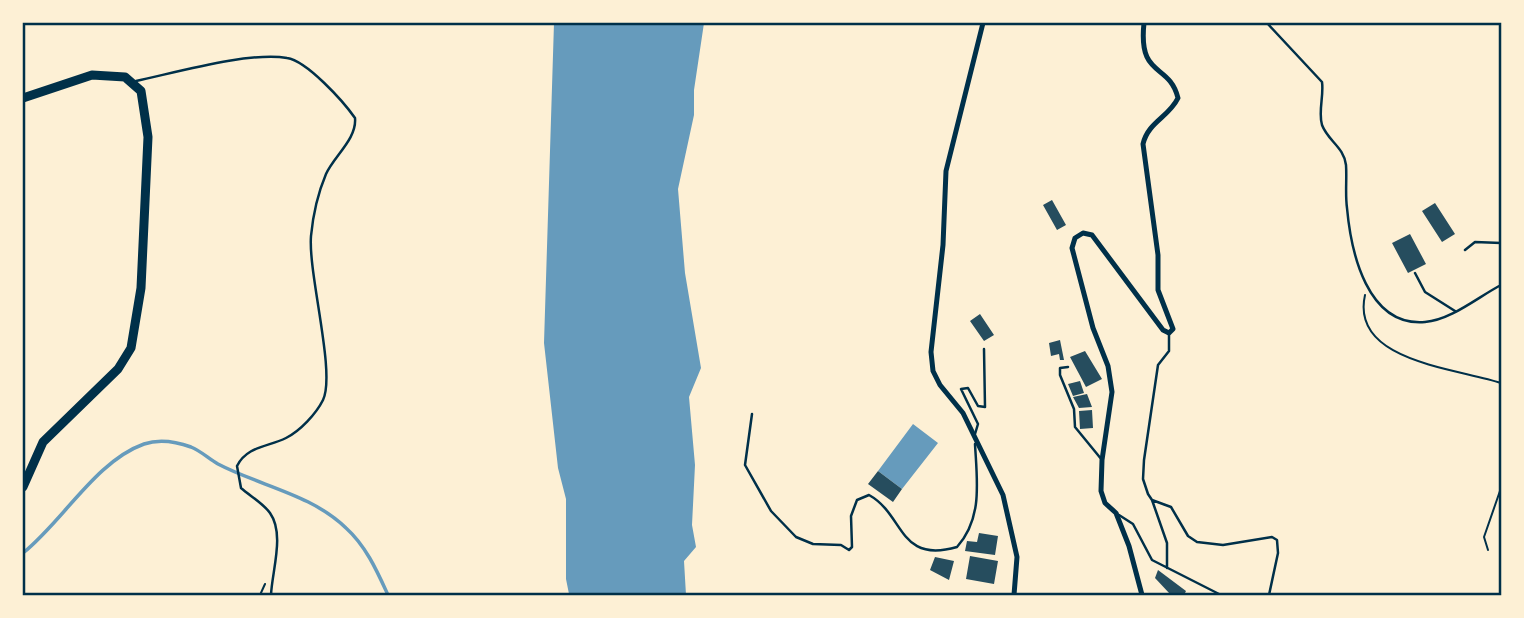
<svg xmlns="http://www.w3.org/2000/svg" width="1524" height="618" viewBox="0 0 1524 618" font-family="'IBM Plex Serif',serif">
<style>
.water{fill:#669bbc}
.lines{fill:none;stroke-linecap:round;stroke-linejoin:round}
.stream{stroke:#669bbc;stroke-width:3.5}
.building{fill:#264d5e}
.path{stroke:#003049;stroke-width:2}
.service{stroke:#003049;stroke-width:2.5}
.minor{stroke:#003049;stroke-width:5}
.primary{stroke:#003049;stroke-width:9}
.neatline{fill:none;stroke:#003049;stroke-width:2.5}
</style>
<rect width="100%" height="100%" fill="#fdf0d5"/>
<path class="water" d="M554,23H704L694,90V115L678,189L685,273L701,368L689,397L695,465L692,525L696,547L684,561L686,595L569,594L566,579V499L558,468L544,343Z
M913,424L938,443L902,489L878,471Z"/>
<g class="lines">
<path class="stream" d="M23,553C63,521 96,461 144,444C159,439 177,442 191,447C201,451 209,459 218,464C260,486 311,494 346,528C366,546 377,571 388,595"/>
</g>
<path class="building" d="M1052,200L1066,225L1057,230L1043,205Z
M1435,203L1455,234L1442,242L1422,211Z
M1410,234L1426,264L1408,273L1392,243Z
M980,314L994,335L984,341L970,321Z
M1060,340L1064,360H1060L1059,354L1051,356L1049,343Z
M1085,351L1102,379L1086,387L1070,357Z
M1080,381L1084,393L1073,396L1068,384Z
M1087,394L1092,407L1079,408L1073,397Z
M1092,410L1093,428L1080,429L1079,411Z
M878,471L902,489L893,502L868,484Z
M979,533L998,536L995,555L965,551L967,541L977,542Z
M970,556L998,561L994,584L966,579Z
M935,557L954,561L949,580L930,570Z
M1158,570L1186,591L1184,595L1170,594L1155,578Z"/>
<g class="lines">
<path class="path" d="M1365,295C1350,362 1457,368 1501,383
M1501,409V448
M1488,550L1484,537L1501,488
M260,595L265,584"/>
<path class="service" d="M1267,23L1322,82C1324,96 1318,112 1322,125C1328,141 1344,147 1346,165C1347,179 1345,194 1347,208C1351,252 1367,327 1425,322C1451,320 1478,297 1501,285
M136,81C174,73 251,51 287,58C307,61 343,101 355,118C357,139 334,156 326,174C318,193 313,215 311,236C308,274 336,373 323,400C316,414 300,431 286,438C268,447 247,446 237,466L241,488C250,496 263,503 270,513C285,534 272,571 271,595
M1465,250L1475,242L1501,243
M1415,273L1425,292L1455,311
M1169,333V351L1158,365L1144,460L1143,479L1148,494L1152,500L1171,507L1188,536L1197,542L1223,545L1272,537L1277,540L1278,553L1269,595
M1068,367L1060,368V375L1074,409L1075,427L1102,460
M752,414L745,465L771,511L796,537L813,544L841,545L849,550L852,547L851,516L857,500L869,495C905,515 898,564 957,547C983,518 977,481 975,444
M975,434L978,424L961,389L968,388L978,406L985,407L984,349
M1152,500L1167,543V568
M1119,515L1133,524L1152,560L1221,595"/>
<path class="minor" d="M983,23L946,171L943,245L931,352L933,371L940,385L963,413L1003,495L1017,557L1014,595
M1142,595L1129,546L1116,513L1105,503L1101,491L1102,460L1112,392L1108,366L1093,328L1072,248L1075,238L1083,233L1092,235L1163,330L1169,333L1173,329L1158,290V255L1143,144C1148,122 1169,117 1178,98C1169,62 1138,79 1144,23"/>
<path class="primary" d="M23,98L92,75L125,77L141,91L148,137L141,288L131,348L118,369L43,442L23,487"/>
</g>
<rect width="1524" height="618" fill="none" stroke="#fdf0d5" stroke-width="49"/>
<rect x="24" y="24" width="1476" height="570" class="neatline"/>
</svg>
